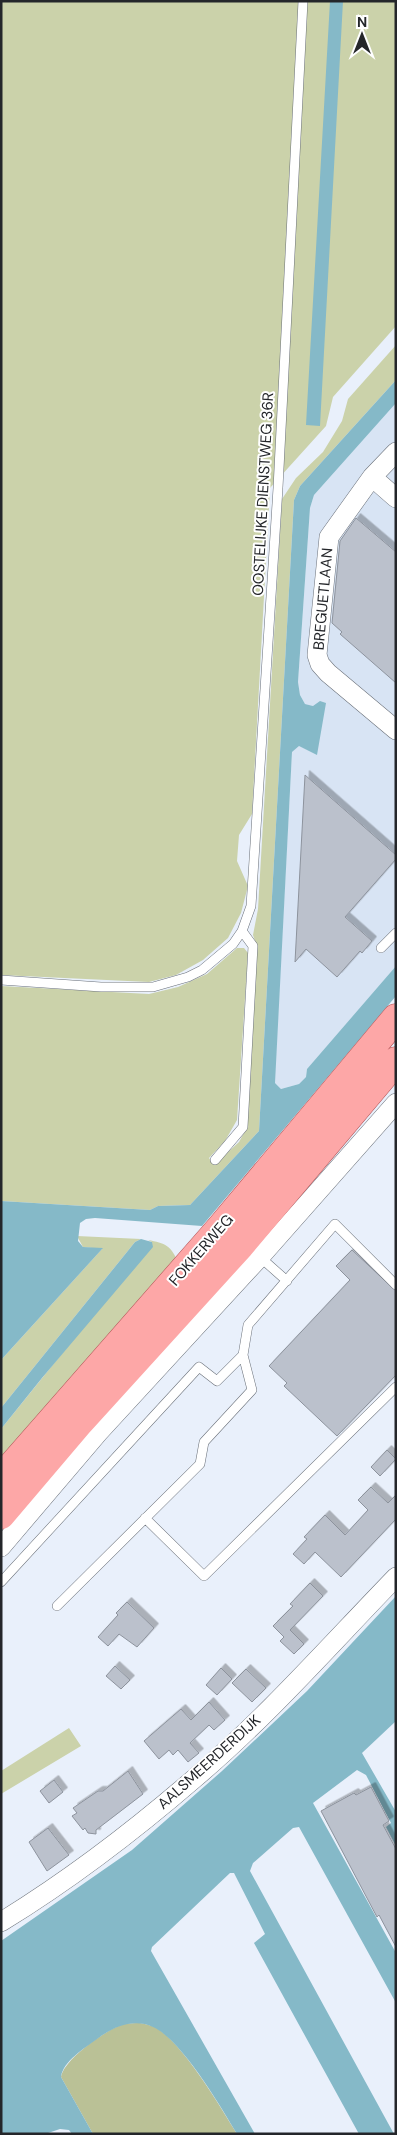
<svg xmlns="http://www.w3.org/2000/svg" width="397" height="2135" viewBox="0 0 397 2135" font-family="'DM Sans',sans-serif">
<style>
.built{fill:#d8e4f4}
.green{fill:#cbd2aa}
.forest{fill:#bac196}
.water{fill:#85b9c8}
.building{fill:#bbc1cc;stroke:#8d939d;filter:url(#shadow)}
.lines{fill:none;stroke-linecap:round;stroke-linejoin:round}
.service-casing{stroke:#6a7079;stroke-width:10}
.minor-casing{stroke:#6a7079;stroke-width:20}
.primary-casing{stroke:#b05456;stroke-width:29}
.service{stroke:#fff;stroke-width:9}
.minor{stroke:#fff;stroke-width:19}
.primary{stroke:#fda7a7;stroke-width:28}
.labels{text-anchor:middle;dominant-baseline:central;stroke-width:4;stroke-linejoin:round;paint-order:stroke}
.street-label{font-size:15px;fill:#24262a;stroke:#fff}
</style>
<defs>
<filter id="shadow"><feDropShadow dx="4.5" dy="-4.5" stdDeviation="0" flood-color="#0004"/></filter>
</defs>
<rect width="100%" height="100%" fill="#e9f0fb"/>
<path class="built" d="M396,403V966L307,1069L306,1077L299,1084L281,1089L275,1083V1072L292,752L299,746L317,754L313,706L305,704L300,695L298,682L310,508L314,495Z"/>
<path class="green" d="M1,1H396V326L333,397L326,426L270,488L252,814L239,835L237,861L248,886L241,913L228,938L203,960L176,975L149,982L1,975Z
M396,345V380L300,486L294,500L259,1131L190,1205L158,1206L150,1210L1,1201V986L149,994L178,987L207,974L237,948H244L248,953L237,1120L225,1141L209,1158L214,1165L239,1142L245,1131L256,944L253,935L258,909L282,499L296,478L323,452L342,421L348,399Z
M77,1236L141,1239L135,1242L1,1408V1360L102,1249L83,1247Z
M148,1240C165,1243 172,1246 178,1263L1,1457V1429L152,1242Z
M69,1728L81,1746L1,1794V1771Z"/>
<path class="forest" d="M140,2023C145,2024 150,2025 155,2027C182,2042 220,2106 237,2134H93L61,2077C64,2059 107,2029 124,2024C129,2023 135,2023 140,2023Z"/>
<path class="water" d="M330,1H343L320,426L306,425Z
M396,380V403L314,495L310,508L298,682L300,695L305,704L313,706L320,701L326,703L317,755L299,746L292,752L275,1083L281,1089L299,1084L306,1077L307,1069L396,966V996L202,1226L95,1218L86,1219L80,1223L78,1241L83,1247L103,1248L1,1360V1201L150,1210L158,1206L190,1205L259,1131L294,500L300,486Z
M141,1239L152,1242L153,1247L42,1378L1,1429V1408L135,1242Z
M396,1596V1721L362,1753L396,1812V1846L386,1827L391,1823L366,1775L357,1770L313,1803L396,1953V2003L299,1827L293,1828L253,1863L250,1871L394,2134H359L254,1943L265,1934L234,1873H230L152,1947L151,1951L255,2134H237C221,2107 181,2039 153,2027C133,2018 113,2027 97,2039C85,2048 63,2061 61,2077L93,2134H72L69,2130L60,2129L45,2134H1V1941L132,1850L222,1771L307,1691Z"/>
<path class="building" d="M356,518L396,552V683L340,634L342,632L332,623L340,541Z
M305,775L396,855V859L345,917L372,941L362,953L360,951L337,977L306,949L295,962Z
M352,1250L396,1291V1375L337,1436L284,1386L287,1383L269,1366L350,1280L336,1266Z
M387,1450L396,1459L380,1476L371,1467Z
M371,1487L388,1503L396,1495V1519L341,1577L315,1552L304,1564L293,1554L307,1539L304,1537L325,1515L345,1535L368,1510L358,1500Z
M310,1583L323,1596L290,1630L304,1644L294,1654L280,1641L284,1637L273,1626L293,1606L290,1604Z
M127,1602L154,1628L137,1647L119,1634L108,1646L98,1637L118,1615L116,1613Z
M115,1666L130,1680L121,1689L106,1676Z
M221,1668L232,1679L217,1695L206,1685Z
M246,1669L266,1688L252,1702L232,1683Z
M209,1702L225,1720L214,1730L209,1725L190,1743L199,1753L188,1762L178,1750L173,1755L169,1750L159,1759L144,1741L181,1709L191,1720Z
M128,1771L143,1794L96,1830V1834L88,1833L85,1828L83,1830L72,1816L77,1813L73,1808L98,1791H103Z
M54,1780L63,1792L49,1803L40,1791Z
M371,1787L389,1821L383,1825L396,1849V1947L379,1915L377,1917L321,1811L354,1793L356,1795Z
M48,1828L69,1855L47,1871L29,1842Z"/>
<g class="lines">
<g class="service-casing">
<path id="service" d="M381,948L396,933
M1,980L101,987H153L188,977L202,970L233,944L242,931L251,906L278,488L303,1
M215,1160L243,1127L253,946L242,931
M260,1257L287,1281
M145,1518L204,1576L396,1387
M1,1582L199,1367L217,1381L243,1355
M57,1606L200,1464L204,1442L252,1390L243,1355L248,1325L335,1224L396,1285"/>
</g>
<g class="minor-casing">
<path id="minor" d="M396,452L372,477L329,537L317,655L320,664L328,673L396,730
M372,477L396,498
M1,1547L98,1433L260,1257L396,1103
M1,1922C68,1881 136,1829 195,1778C267,1717 330,1645 396,1577"/>
</g>
<g class="primary-casing">
<path id="primary" d="M1,1478L221,1227L396,1018
M1,1515L80,1422L240,1246L396,1061"/>
</g>
<use href="#service" class="service"/>
<use href="#minor" class="minor"/>
<use href="#primary" class="primary"/>
</g>
<g class="labels">
<g class="street-label">
<text transform="translate(263 494) rotate(-87)">OOSTELIJKE DIENSTWEG 36R</text>
<text transform="translate(323 599) rotate(-85)">BREGUETLAAN</text>
<text transform="translate(201 1250) rotate(-49)">FOKKERWEG</text>
<text transform="translate(209 1762) rotate(-42)">AALSMEERDERDIJK</text>
</g>
</g>
<rect width="397" height="2135" fill="none" stroke="#24262a" stroke-width="5"/>
<g transform="translate(362 35)" stroke="#ffffff" stroke-width="4" paint-order="stroke">
<path d="M0-4L9 19L0 12L-9 19Z" fill="#24262a"/>
<text y="-8" font-size="14" font-weight="bold" text-anchor="middle" fill="#24262a">N</text>
</g>
</svg>
